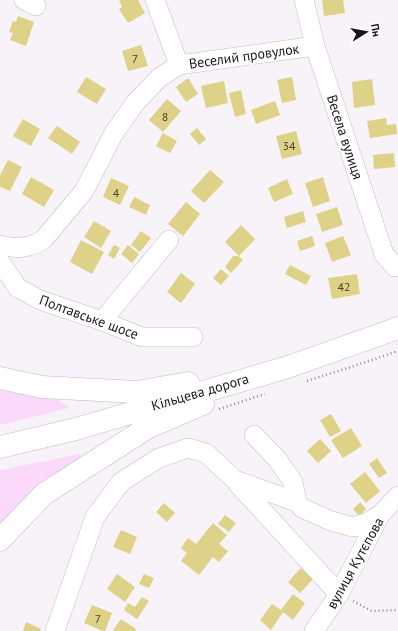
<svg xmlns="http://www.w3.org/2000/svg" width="398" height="631" viewBox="0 0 398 631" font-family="'PT Sans',sans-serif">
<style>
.green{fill:#fad9fb}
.building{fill:#ddd287}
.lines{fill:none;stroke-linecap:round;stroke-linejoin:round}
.minor-casing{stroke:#c1bdc1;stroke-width:20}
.highway-casing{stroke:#c1bdc1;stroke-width:23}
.path{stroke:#908d91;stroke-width:2.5;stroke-dasharray:1 3;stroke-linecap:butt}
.minor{stroke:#fff;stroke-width:19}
.highway{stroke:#fff;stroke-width:22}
.labels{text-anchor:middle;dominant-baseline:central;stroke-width:4;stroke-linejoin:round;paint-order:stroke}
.number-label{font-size:12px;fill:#484534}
.street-label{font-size:14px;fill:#171618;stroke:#fff}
</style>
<rect width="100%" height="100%" fill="#f8f3f8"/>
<path class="green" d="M0,387L55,397L69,408L0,425Z
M80,454L81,459L0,528V470Z"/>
<path class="building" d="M121,0H138L145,13L128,23L119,9L122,7L119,1Z
M322,0H343L345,13L324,16Z
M18,16L34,22L26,46L10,40L13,33L9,32L13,21L16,22Z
M141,45L148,66L128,71L122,51Z
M86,77L106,89L97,104L77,92Z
M292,77L296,100L282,103L277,80Z
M188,78L198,94L186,102L176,87Z
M372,79L375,105L354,108L352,82Z
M224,81L228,103L206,108L201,86Z
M241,90L246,114L235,117L229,93Z
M167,99L181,111L163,132L149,120Z
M275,101L280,115L256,124L251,110Z
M386,118L387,125L396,124L397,134L370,138L367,121Z
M23,119L40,129L31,146L13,136Z
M57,126L80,142L72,154L48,138Z
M197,128L206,139L199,145L190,134Z
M296,131L302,154L282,159L276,136Z
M163,133L177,141L170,153L156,146Z
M394,153L395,167L374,169L373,155Z
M8,160L22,167L10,191L0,187V175Z
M210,170L224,182L204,203L191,191Z
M31,177L54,190L44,207L22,194Z
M323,177L330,201L313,207L305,183Z
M111,178L129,186L120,205L103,197Z
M287,179L293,194L274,202L268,188Z
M134,197L150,205L146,215L129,207Z
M186,202L200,214L183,236L168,224Z
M337,207L343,225L322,232L316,214Z
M303,211L306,222L287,228L284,217Z
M94,221L111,231L101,248L84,237Z
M241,225L255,239L239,256L225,242Z
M141,231L151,238L140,252L131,245Z
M312,236L315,246L300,251L297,241Z
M343,236L351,255L332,262L325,243Z
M81,240L104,252L92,274L70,262Z
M114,245L120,248L114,259L108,255Z
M128,245L139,254L132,263L121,254Z
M233,256H238L243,260L231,273L225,267Z
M290,265L311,276L306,285L285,274Z
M221,269L229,276L221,285L213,278Z
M181,273L195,284L181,303L167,292Z
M357,274L360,294L332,299L328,278Z
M331,414L341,431L330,437L320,420Z
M351,428L362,446L343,458L331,440Z
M320,439L331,451L318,463L307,451Z
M377,458L387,473L379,478L369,464Z
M365,472L380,491L366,503L350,484Z
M360,502L366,509L359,516L353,509Z
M164,503L175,513L167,522L156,512Z
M225,515L236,523L229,532L218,524Z
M213,523L227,535L219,544L228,551L219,562L213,557L199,575L181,561L187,553L181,548L188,538L203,549L196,544Z
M121,530L137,537L130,554L113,547Z
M301,568L313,579L300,593L288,582Z
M117,574L135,587L125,602L107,589Z
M144,574L154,578L149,588L139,584Z
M293,594L305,603L293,620L283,612L271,630L260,620L272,604L281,610Z
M142,597L149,601L137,619L124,610L128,603L135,607Z
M92,605L112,613L105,631H103L84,623Z
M121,619L136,629L135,631H115L113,630Z
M26,622L41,629L40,631H23Z"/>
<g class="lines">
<g class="minor-casing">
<path id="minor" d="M24,0L36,6
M155,0L179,65
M304,0L315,46L384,254L395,267L398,266
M0,245C18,249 26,249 43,240L84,191L114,133L136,102L159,78L179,65L315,46
M0,262L18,288L40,300L102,321L142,337H193
M102,321L169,240
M254,435L277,459L293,482L297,502
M237,483L339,594
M55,631L95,517L121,482L159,458L188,448L206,453L235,480L297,502L302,508L331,521L353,527L368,522L380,515
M314,631L339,594L380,515L398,496"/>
</g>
<g class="highway-casing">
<path id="highway" d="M0,378L42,387L137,392L188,383
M0,447L76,429L288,367L398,328
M0,540L44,494L147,428L203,404"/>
</g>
<path class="path" d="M307,381L363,363L398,351
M219,409L265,394
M353,601L372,611L398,610"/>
<use href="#minor" class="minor"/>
<use href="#highway" class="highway"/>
</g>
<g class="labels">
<g class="number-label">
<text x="135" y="58">7</text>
<text x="165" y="116">8</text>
<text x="289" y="145">34</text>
<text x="116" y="192">4</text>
<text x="344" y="286">42</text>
<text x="98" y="618">7</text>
</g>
<g class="street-label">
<text transform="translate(244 56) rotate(-8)">Веселий провулок</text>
<text transform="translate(345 137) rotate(72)">Весела вулиця</text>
<text transform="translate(89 317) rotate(20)">Полтавське шосе</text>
<text transform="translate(200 392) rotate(-16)">Кільцева дорога</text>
<text transform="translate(355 563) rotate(-61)">вулиця Кутєпова</text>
</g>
</g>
<g transform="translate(366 32) rotate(79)" stroke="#ffffff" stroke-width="3" paint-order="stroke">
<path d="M0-3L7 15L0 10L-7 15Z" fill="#171618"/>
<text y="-6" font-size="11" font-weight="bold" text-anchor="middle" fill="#171618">Пн</text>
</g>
</svg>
